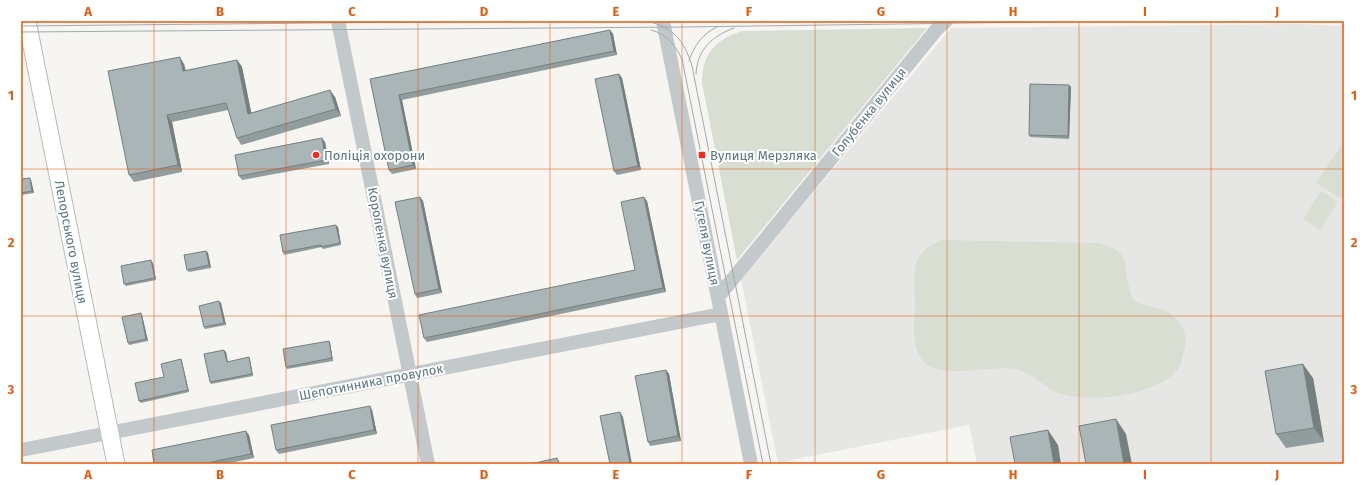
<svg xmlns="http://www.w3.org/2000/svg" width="1365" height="485" viewBox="0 0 1365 485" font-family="'Fira Sans',sans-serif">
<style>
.built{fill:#e6e7e5}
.green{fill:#d8ded2}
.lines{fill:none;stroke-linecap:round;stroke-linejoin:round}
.major-casing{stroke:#b3babc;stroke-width:19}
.minor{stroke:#c3c8ca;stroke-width:14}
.major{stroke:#fff;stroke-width:17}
.tram{stroke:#a1aaae;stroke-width:1}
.wall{fill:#919c9d}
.shaded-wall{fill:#767f80}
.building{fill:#a9b5b7;stroke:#767f80}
.grid{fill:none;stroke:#e8590c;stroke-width:1;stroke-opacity:0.55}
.poi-dot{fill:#f22915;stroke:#fff;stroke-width:1.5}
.labels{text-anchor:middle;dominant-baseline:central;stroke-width:4;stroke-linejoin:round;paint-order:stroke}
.street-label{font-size:13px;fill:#5e767f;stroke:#fff}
.poi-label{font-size:13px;fill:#5e767f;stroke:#fff;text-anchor:start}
.neatline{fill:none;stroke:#e8590c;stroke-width:1.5}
.grid-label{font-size:13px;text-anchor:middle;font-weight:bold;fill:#e8590c}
</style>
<rect width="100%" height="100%" fill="#f6f5f1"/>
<path class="built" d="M1302,24L1344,26V464H977L969,425L786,461V464H778L741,279L951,28Z"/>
<path class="green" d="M927,28L737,260L702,83C702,53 715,40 742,31Z
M1344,141V193L1340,198L1316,183Z
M1321,191L1338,202L1320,230L1303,219Z
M941,240L1099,243C1132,253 1122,260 1129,287C1130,291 1131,296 1133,299C1140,307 1162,306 1172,315C1185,326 1189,339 1183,355C1182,359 1181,365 1178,369C1157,396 1092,403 1062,394C1044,389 1032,371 1014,369C990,365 941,381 923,361C910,346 915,318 915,299C914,269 910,255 941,240Z"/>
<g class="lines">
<g class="major-casing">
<path id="major" d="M27,21L116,464"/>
</g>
<path class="minor" d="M338,21L428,464
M663,21L751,464
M718,297L937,29L946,21
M21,450L721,314"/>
<use href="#major" class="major"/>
<path class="tram" d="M647,21C674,28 684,40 692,66L771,464
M21,26L512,21
M651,30C667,34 675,45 682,59L763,464
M21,32L685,27L1110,21
M689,61C694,46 702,34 717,27
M696,74C697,50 712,36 734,28"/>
</g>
<path class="wall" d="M610,30L613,34L617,55L402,100L416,169L392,174L389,170L370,79Z
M237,60L242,67L251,113L335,97L341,116L241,145L237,138L228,110L172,122L182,172L134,182L129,175L184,64L186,71Z
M619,74L622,78L641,170L617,175L614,171Z
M1069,85L1071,87L1069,139L1030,137L1029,135Z
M325,142L329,164L242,180L239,176Z
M31,180L34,193L22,195L21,193Z
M420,197L423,201L442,293L417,298L415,294Z
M647,201L666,292L427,342L424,338L635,270Z
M338,227L341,245L323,249L322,247L284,255L283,252Z
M206,251L208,253L211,268L189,272L187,270Z
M153,263L156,280L126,286L124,284Z
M221,303L226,325L205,329L204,327Z
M142,315L148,341L129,345L128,343Z
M329,341L330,343L333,361L287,369L286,367Z
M226,352L228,362L249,357L250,360L253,376L211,384L210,382Z
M181,359L182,362L189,392L141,403L139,401Z
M666,370L669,374L681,441L650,446L648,442Z
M1313,378L1324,442L1286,448L1276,434Z
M372,410L377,434L279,454L276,450Z
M249,435L254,458L225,464H154Z"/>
<path class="shaded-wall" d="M610,30L613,34L617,55L614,51Z
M180,57L184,64L187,78L183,71Z
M237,60L242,67L253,121L248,114Z
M619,74L622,78L641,170L638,166Z
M1069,85L1071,87L1069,139L1068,136Z
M330,90L335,97L341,116L336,109Z
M399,95L402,100L416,169L413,165Z
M167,115L172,122L182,172L178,165Z
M322,138L325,142L329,164L326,160Z
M30,178L31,180L34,193L32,191Z
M420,197L423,201L442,293L439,289Z
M644,197L647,201L666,292L663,288Z
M336,225L338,227L341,245L340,243Z
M206,251L208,253L211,268L209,265Z
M151,260L153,263L156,280L155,278Z
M219,301L221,303L226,325L224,323Z
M141,313L142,315L148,341L146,339Z
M329,341L330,343L333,361L332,358Z
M224,350L226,352L228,364L227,362Z
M249,357L250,360L253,376L252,374Z
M181,359L182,362L189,392L188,390Z
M1303,364L1313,378L1324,442L1314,428Z
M666,370L669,374L681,441L678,436Z
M370,406L372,410L377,434L374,430Z
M620,412L623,417L632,464H630Z
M1116,419L1126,434L1132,464H1124Z
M1048,430L1058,445L1061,464H1054Z
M246,431L249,435L254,458L251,454Z
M557,458L560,463L561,464H559Z"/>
<path class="building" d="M610,30L614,51L399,95L413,165L389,170L370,79Z
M180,57L183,71L237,60L248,114L330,90L336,109L237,138L226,103L167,115L178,165L129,175L108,71Z
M619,74L638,166L614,171L595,79Z
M1030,84L1069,85L1068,136L1029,135Z
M322,138L326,160L239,176L235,155Z
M30,178L32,191L21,193V179Z
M420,197L439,289L415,294L395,202Z
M644,197L663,288L424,338L419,315L635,270L621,202Z
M336,225L340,243L321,247V245L283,252L280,235Z
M206,251L209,265L187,270L184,255Z
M151,260L155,278L124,284L121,266Z
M219,301L224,323L204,327L199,306Z
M141,313L146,339L128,343L122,317Z
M329,341L332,358L286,367L283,349Z
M224,350L227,362L249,357L252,374L210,382L204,354Z
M181,359L188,390L139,401L135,383L164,377L161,364Z
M1303,364L1314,428L1276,434L1265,371Z
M666,370L678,436L648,442L635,376Z
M370,406L374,430L276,450L271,425Z
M620,412L630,464H610L600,416Z
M1116,419L1124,464H1086L1079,426Z
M1048,430L1054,464H1015L1010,437Z
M246,431L251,454L202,464H154L152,450Z
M557,458L559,464H531Z"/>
<path class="grid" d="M154,21V464M286,21V464M418,21V464M550,21V464M682,21V464M815,21V464M947,21V464M1079,21V464M1211,21V464M21,169H1344M21,316H1344"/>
<g class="poi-dot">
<circle cx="316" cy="155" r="4"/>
<rect x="698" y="151" width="8" height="8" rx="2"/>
</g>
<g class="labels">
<g class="street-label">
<text transform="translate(869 112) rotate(-51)">Голубенка вулиця</text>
<text transform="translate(71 242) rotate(79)">Лепорського вулиця</text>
<text transform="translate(383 243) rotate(79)">Короленка вулиця</text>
<text transform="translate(707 243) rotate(79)">Гугеля вулиця</text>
<text transform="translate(371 382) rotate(-11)">Шепотинника провулок</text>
</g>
<g class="poi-label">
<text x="324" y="155">Поліція охорони</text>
<text x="710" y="155">Вулиця Мерзляка</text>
</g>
</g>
<rect width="1365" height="485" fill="none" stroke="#ffffff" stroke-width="44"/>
<rect x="22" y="22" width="1321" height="441" class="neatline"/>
<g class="grid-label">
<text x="88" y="16">A</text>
<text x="220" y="16">B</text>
<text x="352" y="16">C</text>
<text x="484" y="16">D</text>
<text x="616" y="16">E</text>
<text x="749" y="16">F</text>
<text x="881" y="16">G</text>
<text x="1013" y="16">H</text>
<text x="1145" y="16">I</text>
<text x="1277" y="16">J</text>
<text x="11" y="100">1</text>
<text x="1354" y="100">1</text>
<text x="11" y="247">2</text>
<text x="1354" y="247">2</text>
<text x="11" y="394">3</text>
<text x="1354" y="394">3</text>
<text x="88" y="479">A</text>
<text x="220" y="479">B</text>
<text x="352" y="479">C</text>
<text x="484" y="479">D</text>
<text x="616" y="479">E</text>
<text x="749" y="479">F</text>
<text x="881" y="479">G</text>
<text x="1013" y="479">H</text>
<text x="1145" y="479">I</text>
<text x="1277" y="479">J</text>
</g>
</svg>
